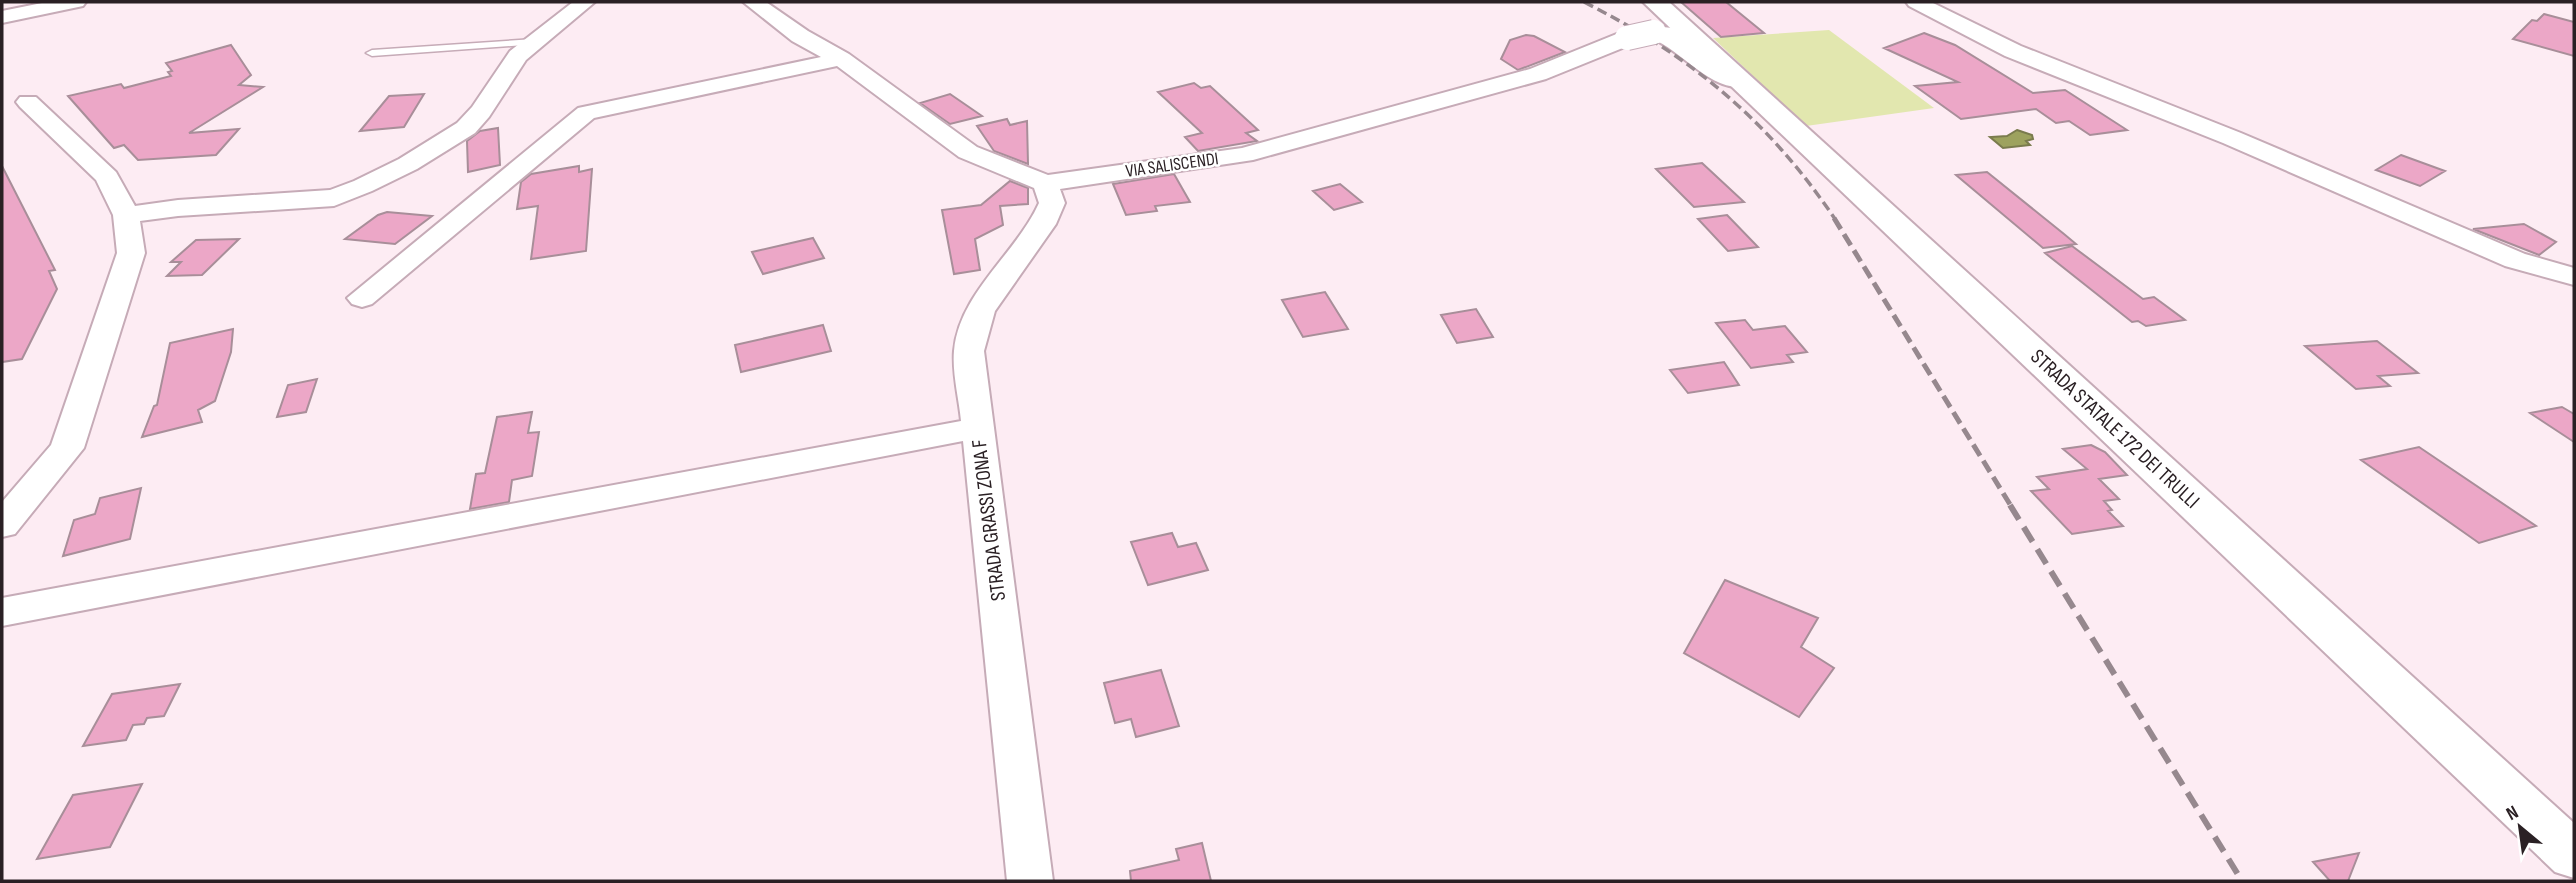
<svg xmlns="http://www.w3.org/2000/svg" width="2576" height="883" viewBox="0 0 2576 883" font-family="'Sofia Sans Condensed',sans-serif">
<style>
.green{fill:#e2e7af}
.water{fill:#9da25e;stroke:#7a7b4d;stroke-width:2}
.building{fill:#eca7c7;stroke:#a88e99;stroke-width:2}
.lines{fill:none;stroke-linecap:round;stroke-linejoin:round}
.lane-casing{stroke:#c6abb7;stroke-width:3}
.street-casing{stroke:#c6abb7;stroke-width:4}
.primary-casing{stroke:#c6abb7;stroke-width:4}
.lane{fill:#fff;fill-rule:evenodd}
.street{fill:#fff;fill-rule:evenodd}
.primary{fill:#fff;fill-rule:evenodd}
.rail-far2{stroke:#96888e;stroke-width:3.5;stroke-dasharray:10 5;stroke-linecap:butt}
.rail-far1{stroke:#96888e;stroke-width:5;stroke-dasharray:13 6;stroke-linecap:butt}
.rail{stroke:#96888e;stroke-width:6;stroke-dasharray:17 9;stroke-linecap:butt}
.street-bridge-casing{stroke:#c6abb7;stroke-width:26;stroke-linecap:butt}
.street-bridge{stroke:#fff;stroke-width:24}
.labels{text-anchor:middle;dominant-baseline:central;stroke-width:5;stroke-linejoin:round;paint-order:stroke}
.far-street-label{font-size:18px;fill:#2a2024;stroke:#fff}
.street-label{font-size:21px;fill:#2a2024;stroke:#fff}
</style>
<rect width="100%" height="100%" fill="#fdecf3"/>
<path class="green" d="M1829,30L1934,108L1806,126L1713,38Z"/>
<path class="water" d="M2017,130L2032,135L2033,139L2026,141L2030,145L2003,148L1990,137L2007,136Z"/>
<path class="building" d="M1681,2H1726L1764,33L1721,37Z
M2544,14L2574,22V56L2513,39L2532,20L2537,21Z
M1924,33L1955,45L2033,93L2065,90L2127,130L2090,135L2069,121L2056,123L2036,109L1961,119L1915,86L1958,82L1884,48Z
M1526,35L1534,36L1565,52L1518,70L1501,59L1510,40Z
M231,45L251,75L239,85L263,87L189,133L239,129L216,155L138,160L124,145L114,148L68,96L121,84L124,88L171,76L168,72L172,71L166,63Z
M1194,83L1201,88L1210,86L1258,130L1246,133L1257,141L1198,151L1185,137L1202,133L1158,92Z
M424,94L404,127L360,131L389,96Z
M950,94L982,116L950,124L920,103Z
M1007,119L1010,125L1027,121L1028,164L994,151L977,126Z
M498,128L500,165L468,172L467,141L480,131Z
M2401,155L2445,171L2420,186L2376,170Z
M1702,163L1744,202L1694,207L1656,169Z
M2,166L55,270L49,271L57,289L22,359L2,362Z
M579,166V172L592,169L586,251L531,259L538,206L517,209L521,182L531,174Z
M1987,172L2064,234L2076,244L2043,248L1956,175Z
M1174,174L1190,202L1155,206L1157,211L1126,215L1113,184Z
M1010,181L1028,188V204L1000,206L1003,225L975,239L980,270L954,274L942,210L981,205Z
M1340,184L1362,202L1334,210L1313,191Z
M387,212L432,216L395,244L345,239L378,215Z
M1727,215L1758,247L1728,251L1698,219Z
M2524,224L2556,242L2539,255L2473,229Z
M813,238L824,258L763,274L752,252Z
M239,239L202,275L167,276L181,262H171L196,240Z
M2072,246L2143,299L2154,297L2185,320L2146,326L2138,321L2132,322L2045,253Z
M1325,292L1348,329L1303,337L1282,300Z
M1476,309L1493,337L1457,343L1441,315Z
M1745,320L1753,330L1785,326L1807,352L1787,355L1793,362L1751,368L1716,323Z
M823,325L831,351L741,372L735,345Z
M233,329L231,352L215,401L198,410L202,422L142,437L154,406L157,405L170,343Z
M2377,341L2418,373L2378,376L2390,386L2356,389L2305,346Z
M1724,362L1739,385L1688,393L1670,370Z
M317,379L306,412L277,417L288,385Z
M2562,407L2574,414V442L2530,413Z
M532,412L528,433L539,432L532,476L512,480L509,502L470,509L476,474L485,473L497,417Z
M2091,445L2105,452L2127,475L2099,479L2119,499L2104,501L2112,510L2108,511L2123,526L2072,534L2031,491L2049,489L2037,477L2087,469L2063,449Z
M2419,447L2536,526L2479,543L2361,460Z
M141,488L130,539L63,556L74,520L95,514L100,498Z
M1172,533L1178,547L1196,543L1208,570L1148,585L1131,542Z
M1725,580L1818,618L1801,647L1834,668L1799,717L1684,653Z
M1161,670L1179,726L1136,737L1131,719L1115,723L1104,683Z
M180,684L164,716L147,718L144,724L133,725L126,740L83,746L112,694Z
M142,784L110,847L37,859L73,795Z
M1202,843L1211,881H1131L1130,871L1179,860L1176,849Z
M2359,853L2348,881H2330L2313,862Z"/>
<g class="lines">
<g class="lane-casing">
<path id="lane" d="M534,39L538,40V44L372,56L366,53L372,50Z"/>
</g>
<g class="street-casing">
<path id="street" d="M47,2H86L83,6L2,23V11Z
M573,2H595L526,60L489,117L475,133L417,169L372,191L334,206L178,216L140,221L145,253L84,448L15,534L2,537V502L51,445L117,253L113,215L96,180L20,107L16,102L20,97H36L116,172L135,206L178,200L330,190L354,181L399,159L457,123L472,107L510,51Z
M743,2H766L808,31L849,54L977,147L1048,175L1242,148L1530,69L1619,33H1635L1638,38L1635,43L1546,79L1253,160L1060,189L1065,203L1056,224L995,311L984,351L1053,881H1007L963,441L2,626V598L961,421C959,399 952,373 954,351C959,293 1016,254 1039,203L1034,188L959,157L837,66L594,118L372,304L362,307L352,304L347,298L578,108L821,57L792,41Z
M1906,2H1931L2021,46L2241,133L2525,254L2574,268V285L2505,266L2223,143L2005,56L1909,6Z
M1654,26L1672,28L1710,60L1748,76L1751,81L1748,86C1710,95 1678,44 1646,37L1643,32L1646,27Z"/>
</g>
<g class="primary-casing">
<path id="primary" d="M1643,2H1669L2574,823V878L2555,872Z"/>
</g>
<use href="#lane" class="lane"/>
<use href="#street" class="street"/>
<use href="#primary" class="primary"/>
<path class="rail-far2" d="M1584,2C1691,56 1768,120 1835,219"/>
<path class="rail-far1" d="M1834,218L2011,506"/>
<path class="rail" d="M2010,505L2242,881"/>
<g class="street-bridge-casing">
<path id="street-bridge" d="M1627,38L1654,32"/>
</g>
<use href="#street-bridge" class="street-bridge"/>
</g>
<g class="labels">
<g class="far-street-label">
<text transform="translate(1172 165) rotate(-8)">VIA SALISCENDI</text>
</g>
<g class="street-label">
<text transform="translate(2115 429) rotate(43)">STRADA STATALE 172 DEI TRULLI</text>
<text transform="translate(989 520) rotate(-97)">STRADA GRASSI ZONA F</text>
</g>
</g>
<rect width="2576" height="883" fill="none" stroke="#2a2024" stroke-width="7"/>
<g transform="translate(2520 827) rotate(331)" stroke="#ffffff" stroke-width="5" paint-order="stroke">
<path d="M0-5L12 26L0 18L-12 26Z" fill="#2a2024"/>
<text y="-10" font-size="19" font-weight="bold" text-anchor="middle" fill="#2a2024">N</text>
</g>
</svg>
